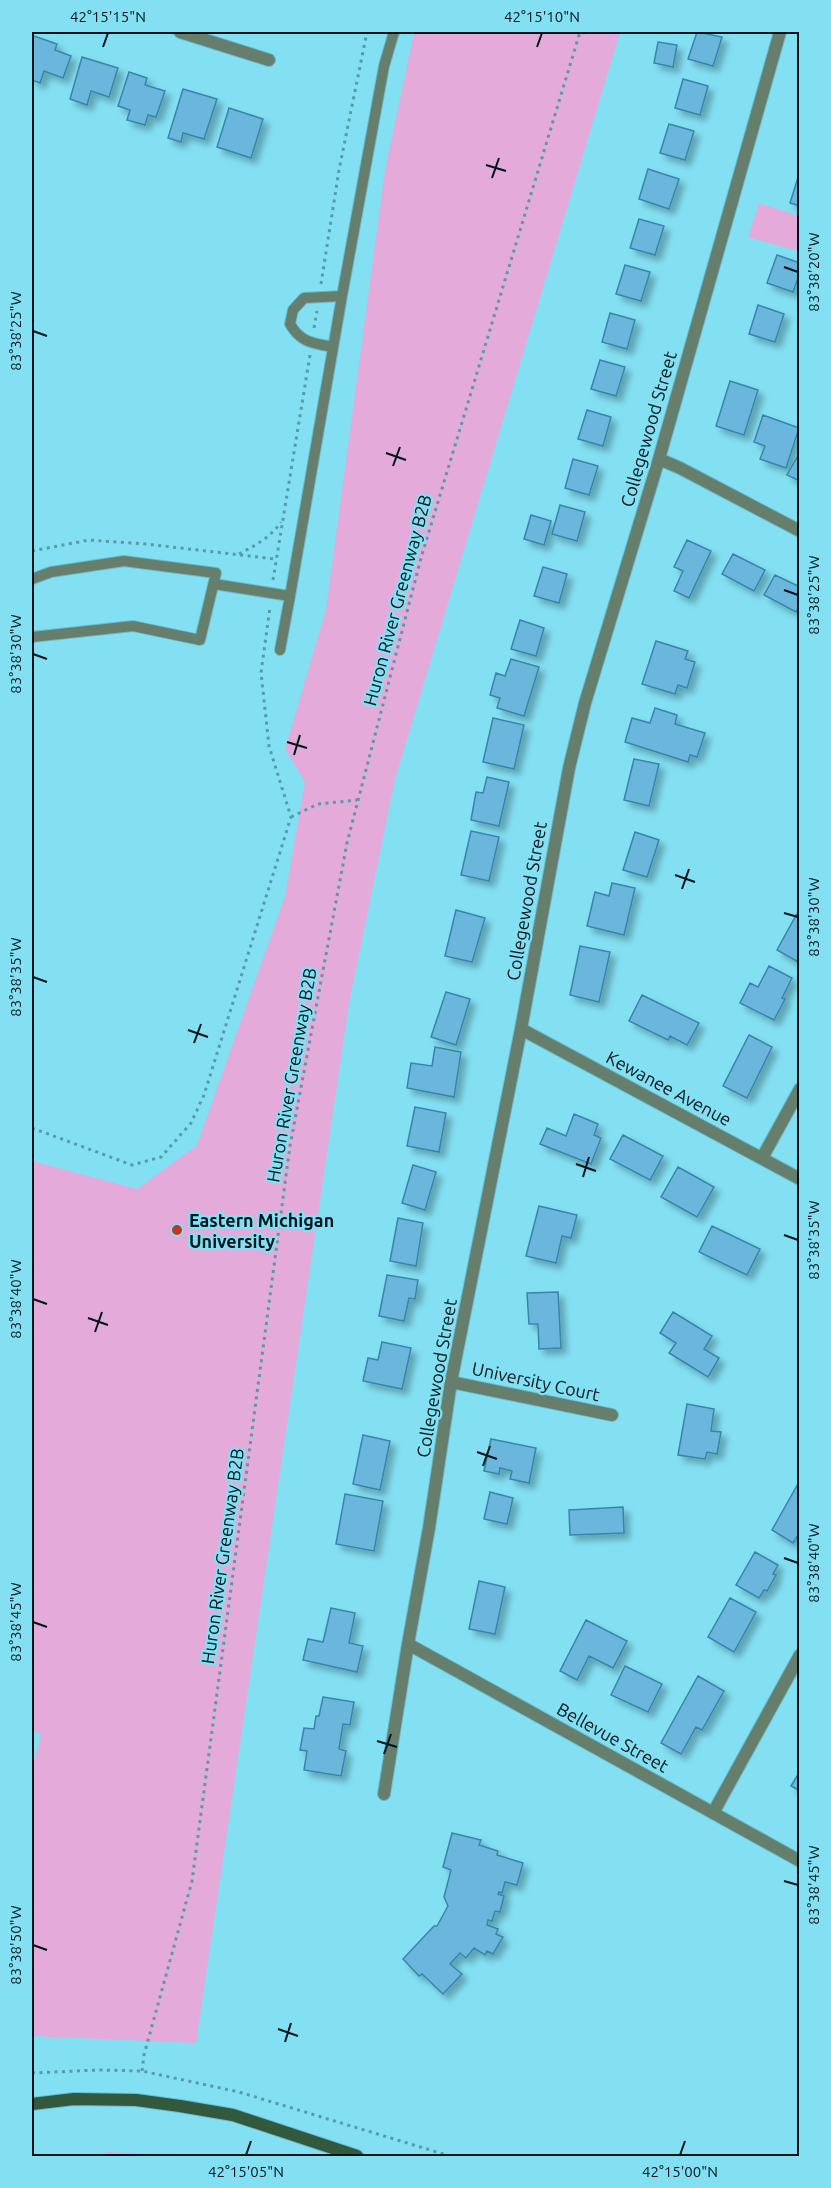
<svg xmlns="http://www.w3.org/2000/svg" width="831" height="2188" viewBox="0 0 831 2188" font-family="Ubuntu,sans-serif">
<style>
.green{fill:#e3aada}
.building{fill:#6bb6dc;stroke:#3985aa;stroke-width:1.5;filter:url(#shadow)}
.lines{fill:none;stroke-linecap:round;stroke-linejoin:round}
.service-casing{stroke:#6bbbcc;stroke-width:12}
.minor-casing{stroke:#6bbbcc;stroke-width:14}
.secondary-casing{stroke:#6bbbcc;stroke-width:14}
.path{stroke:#579baa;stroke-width:3;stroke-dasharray:3 4.5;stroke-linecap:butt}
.service{stroke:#667f6c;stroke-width:10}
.minor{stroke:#667f6c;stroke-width:12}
.secondary{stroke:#32583d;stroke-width:12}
.ticks{fill:none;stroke:#00151b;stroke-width:2}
.poi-dot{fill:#c2371f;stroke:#83e0f3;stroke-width:2}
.labels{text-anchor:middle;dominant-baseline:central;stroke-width:4.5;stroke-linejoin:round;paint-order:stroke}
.street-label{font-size:18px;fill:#00151b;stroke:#83e0f3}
.poi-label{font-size:18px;font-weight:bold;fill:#00151b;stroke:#83e0f3;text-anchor:start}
.neatline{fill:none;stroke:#00151b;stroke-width:2}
.ticks-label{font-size:15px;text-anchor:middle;fill:#00151b}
</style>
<defs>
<filter id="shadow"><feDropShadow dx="5.5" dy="5.5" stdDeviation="3" flood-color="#0004"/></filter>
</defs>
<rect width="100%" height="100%" fill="#83e0f3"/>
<path class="green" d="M414,32H620L395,779L349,1003L196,2043L32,2036V1769L41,1734L32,1730V1161L137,1189L197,1145L285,896L305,782L285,749L326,609L385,170Z
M759,203L799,216V249H791L748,237Z
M106,2152L247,2156H106Z"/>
<path class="building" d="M697,32L722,37L713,66L688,59Z
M34,36L57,44L55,50L71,56L63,78L44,71L40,83L32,80V41Z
M658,42L677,45L673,67L654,63Z
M82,57L118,68L109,97L91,91L87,105L70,99Z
M129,72L147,78L145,85L165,91L156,117L148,115L145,125L127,120L130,110L118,106Z
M683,79L708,86L700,115L675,108Z
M183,89L217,99L204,139L183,133L181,142L168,138Z
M229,108L263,119L251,158L217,147Z
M669,124L694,131L685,160L660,153Z
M648,169L679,179L669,209L639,199Z
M799,174H800V206L790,203Z
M639,219L664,226L655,255L630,248Z
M777,255L800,263V279L798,278L793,292L767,283Z
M625,265L650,272L641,301L616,294Z
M758,305L784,314L775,342L749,334Z
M610,313L635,320L627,349L602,342Z
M600,360L625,367L616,396L591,389Z
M730,381L758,390L744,435L716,426Z
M587,410L611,417L603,446L578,439Z
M763,415L799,428L786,468L760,459L765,446L754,442Z
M800,452V481L787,475Z
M573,459L598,466L589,495L565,488Z
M560,505L585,512L577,541L552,534Z
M531,515L551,521L544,545L524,539Z
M687,540L711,551L689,598L674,591L683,571L674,567Z
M733,554L765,570L754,591L722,574Z
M543,567L567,574L559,603L534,596Z
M775,575L800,587V604L796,612L764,595Z
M520,620L544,628L536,656L511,649Z
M656,641L688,651L685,659L695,662L687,688L678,685L675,694L642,684Z
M511,659L539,667L524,716L497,708L500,698L490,695L496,673L505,676Z
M655,708L677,715L675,724L705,733L697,757L690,755L688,762L625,742L632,718L650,723Z
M493,718L524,725L514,769L483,762Z
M634,759L659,764L649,806L624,800Z
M487,777L509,782L499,826L471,820L476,792L483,793Z
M471,831L499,837L489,881L461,875Z
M635,832L659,840L647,877L623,870Z
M612,883L635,888L624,935L587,926L595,892L609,896Z
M800,908V963L777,950Z
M456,910L485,918L472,962L445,956Z
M580,946L610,952L599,1002L570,995Z
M769,966L792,978L782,998L785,999L774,1020L740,1003L750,983L758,987Z
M446,992L470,999L456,1045L431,1037Z
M642,995L699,1023L687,1045L670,1036L668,1040L629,1021Z
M749,1035L772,1047L747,1098L723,1086Z
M435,1047L461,1052L454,1097L407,1088L411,1063L432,1066Z
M415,1107L446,1113L439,1152L407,1146Z
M574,1114L598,1124L594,1135L601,1138L591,1164L540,1144L547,1128L566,1136Z
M623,1135L663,1156L650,1180L610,1159Z
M413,1165L436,1172L425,1210L402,1203Z
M678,1167L714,1187L697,1217L661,1197Z
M539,1206L577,1215L571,1238L562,1236L556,1263L526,1256Z
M398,1218L423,1223L416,1266L390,1261Z
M712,1226L760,1249L747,1275L699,1252Z
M387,1275L418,1280L415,1299L409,1298L404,1321L379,1316Z
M558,1292L561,1348L539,1349L538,1324H529L527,1293Z
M673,1312L712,1336L704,1349L719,1358L708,1377L669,1353L676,1343L660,1333Z
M382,1342L411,1348L402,1389L363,1381L368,1358L378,1360Z
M687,1404L714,1409L711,1431L721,1432L717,1454L707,1452L705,1459L678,1455Z
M363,1435L390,1441L380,1490L353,1484Z
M491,1439L536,1448L529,1483L510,1479L512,1471L500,1468L499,1474L484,1471Z
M799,1482L800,1532L793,1543L772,1530Z
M490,1492L513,1498L507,1524L484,1519Z
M345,1494L383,1501L374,1551L336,1544Z
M623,1507L624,1533L570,1535L569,1510Z
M755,1552L778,1565L773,1574L776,1575L767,1591L764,1590L759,1598L736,1585Z
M479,1581L505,1587L495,1634L469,1629Z
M730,1598L756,1612L734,1652L708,1637Z
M331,1608L355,1613L349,1643L363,1646L357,1672L303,1660L308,1639L323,1642Z
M586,1620L627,1641L613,1668L589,1656L577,1680L560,1671Z
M625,1666L662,1684L648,1712L611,1695Z
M698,1676L724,1691L702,1730L696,1727L681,1754L661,1743Z
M323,1697L354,1702L350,1725L343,1724L339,1749L346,1751L341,1776L304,1770L307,1751L300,1750L304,1728L314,1729L316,1716H319Z
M800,1771V1791L791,1786Z
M452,1833L481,1840L479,1845L498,1851L497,1855L523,1863L517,1885L505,1882L502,1893L499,1892L498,1894L504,1896L500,1912L495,1911L492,1921L488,1920L487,1925L498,1929L496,1934L503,1937L493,1954L487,1951L485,1955L474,1948L466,1958L460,1953L450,1964L462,1974L443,1994L422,1974L419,1976L403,1959L434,1926H437L448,1906L444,1897L451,1870L443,1867Z"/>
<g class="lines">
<g class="service-casing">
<path id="service" d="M333,347C313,343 301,343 290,324L293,310L304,298L342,296
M32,579L51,572L124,561L216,573L200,640L133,626L32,637
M214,584L290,596L342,296L384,66L394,32
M280,650L290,596"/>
</g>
<g class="minor-casing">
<path id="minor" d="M180,32L269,60
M659,459L680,468L800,531
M521,1029L800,1179
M762,1158L800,1089
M451,1382L612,1415
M408,1644L800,1861
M384,1794L408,1644L429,1528L451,1382L521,1029L569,768L585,703L659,459L780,32
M713,1813L800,1655"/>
</g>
<g class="secondary-casing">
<path id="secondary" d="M32,2104L74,2099L136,2100L180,2106L233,2115L357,2156"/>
</g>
<path class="path" d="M321,284L339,170L367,32
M314,328L317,311
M32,551L89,540L146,544L275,559
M239,554C256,545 270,538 281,522
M273,580L310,355
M291,817L318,804L357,800
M32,1128L132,1165L161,1157L191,1123L204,1095L291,817L269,746L264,700L261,673L270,607
M142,2071L144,2055L192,1881L290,1146L347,843L421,558L580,32
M32,2073L98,2070L142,2071L239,2092L450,2156"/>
<use href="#service" class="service"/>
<use href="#minor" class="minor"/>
<use href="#secondary" class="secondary"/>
</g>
<path class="ticks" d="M103,47L108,33M537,47L542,33M486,165L506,171M492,178L499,158M784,267L798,272M33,331L47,336M386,453L406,460M393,466L400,447M784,590L798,595M33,654L47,659M287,742L307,748M294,755L300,735M675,875L695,882M682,889L689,869M784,913L798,917M33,977L47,982M188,1030L208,1037M194,1043L201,1024M576,1164L596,1171M583,1177L589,1157M784,1235L798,1240M33,1299L47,1304M88,1318L108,1325M95,1332L102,1312M477,1452L497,1459M483,1466L490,1446M784,1558L798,1563M33,1622L47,1627M377,1741L397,1747M384,1754L391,1734M784,1881L798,1885M33,1945L47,1950M278,2029L298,2036M285,2042L291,2023M246,2155L251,2141M680,2155L685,2141"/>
<circle class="poi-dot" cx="177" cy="1230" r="6"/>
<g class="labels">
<g class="street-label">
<text transform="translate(648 429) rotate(-74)">Collegewood Street</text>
<text transform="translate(397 600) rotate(-75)">Huron River Greenway B2B</text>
<text transform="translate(526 901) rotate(-80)">Collegewood Street</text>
<text transform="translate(291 1075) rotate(-80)">Huron River Greenway B2B</text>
<text transform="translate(669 1088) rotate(28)">Kewanee Avenue</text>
<text transform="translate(436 1378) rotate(-80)">Collegewood Street</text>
<text transform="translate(536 1381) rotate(12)">University Court</text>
<text transform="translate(222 1556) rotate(-82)">Huron River Greenway B2B</text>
<text transform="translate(613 1737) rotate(29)">Bellevue Street</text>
</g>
<g class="poi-label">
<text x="189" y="1220">Eastern Michigan<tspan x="189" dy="21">University</tspan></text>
</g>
</g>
<rect width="831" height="2188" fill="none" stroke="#83e0f3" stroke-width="66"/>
<rect x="33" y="33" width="765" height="2122" class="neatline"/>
<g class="ticks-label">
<text x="108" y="22">42°15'15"N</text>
<text x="542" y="22">42°15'10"N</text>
<text transform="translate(814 272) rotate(-90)" y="5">83°38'20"W</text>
<text transform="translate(16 331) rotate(-90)" y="5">83°38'25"W</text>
<text transform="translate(814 595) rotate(-90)" y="5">83°38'25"W</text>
<text transform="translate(16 654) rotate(-90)" y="5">83°38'30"W</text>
<text transform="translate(814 917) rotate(-90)" y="5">83°38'30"W</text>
<text transform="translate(16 977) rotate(-90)" y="5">83°38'35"W</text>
<text transform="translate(814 1240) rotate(-90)" y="5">83°38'35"W</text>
<text transform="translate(16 1299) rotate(-90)" y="5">83°38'40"W</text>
<text transform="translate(814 1563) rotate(-90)" y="5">83°38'40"W</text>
<text transform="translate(16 1622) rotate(-90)" y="5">83°38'45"W</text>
<text transform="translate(814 1885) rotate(-90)" y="5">83°38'45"W</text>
<text transform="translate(16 1945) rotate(-90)" y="5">83°38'50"W</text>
<text x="246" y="2177">42°15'05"N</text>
<text x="680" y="2177">42°15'00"N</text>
</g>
</svg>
